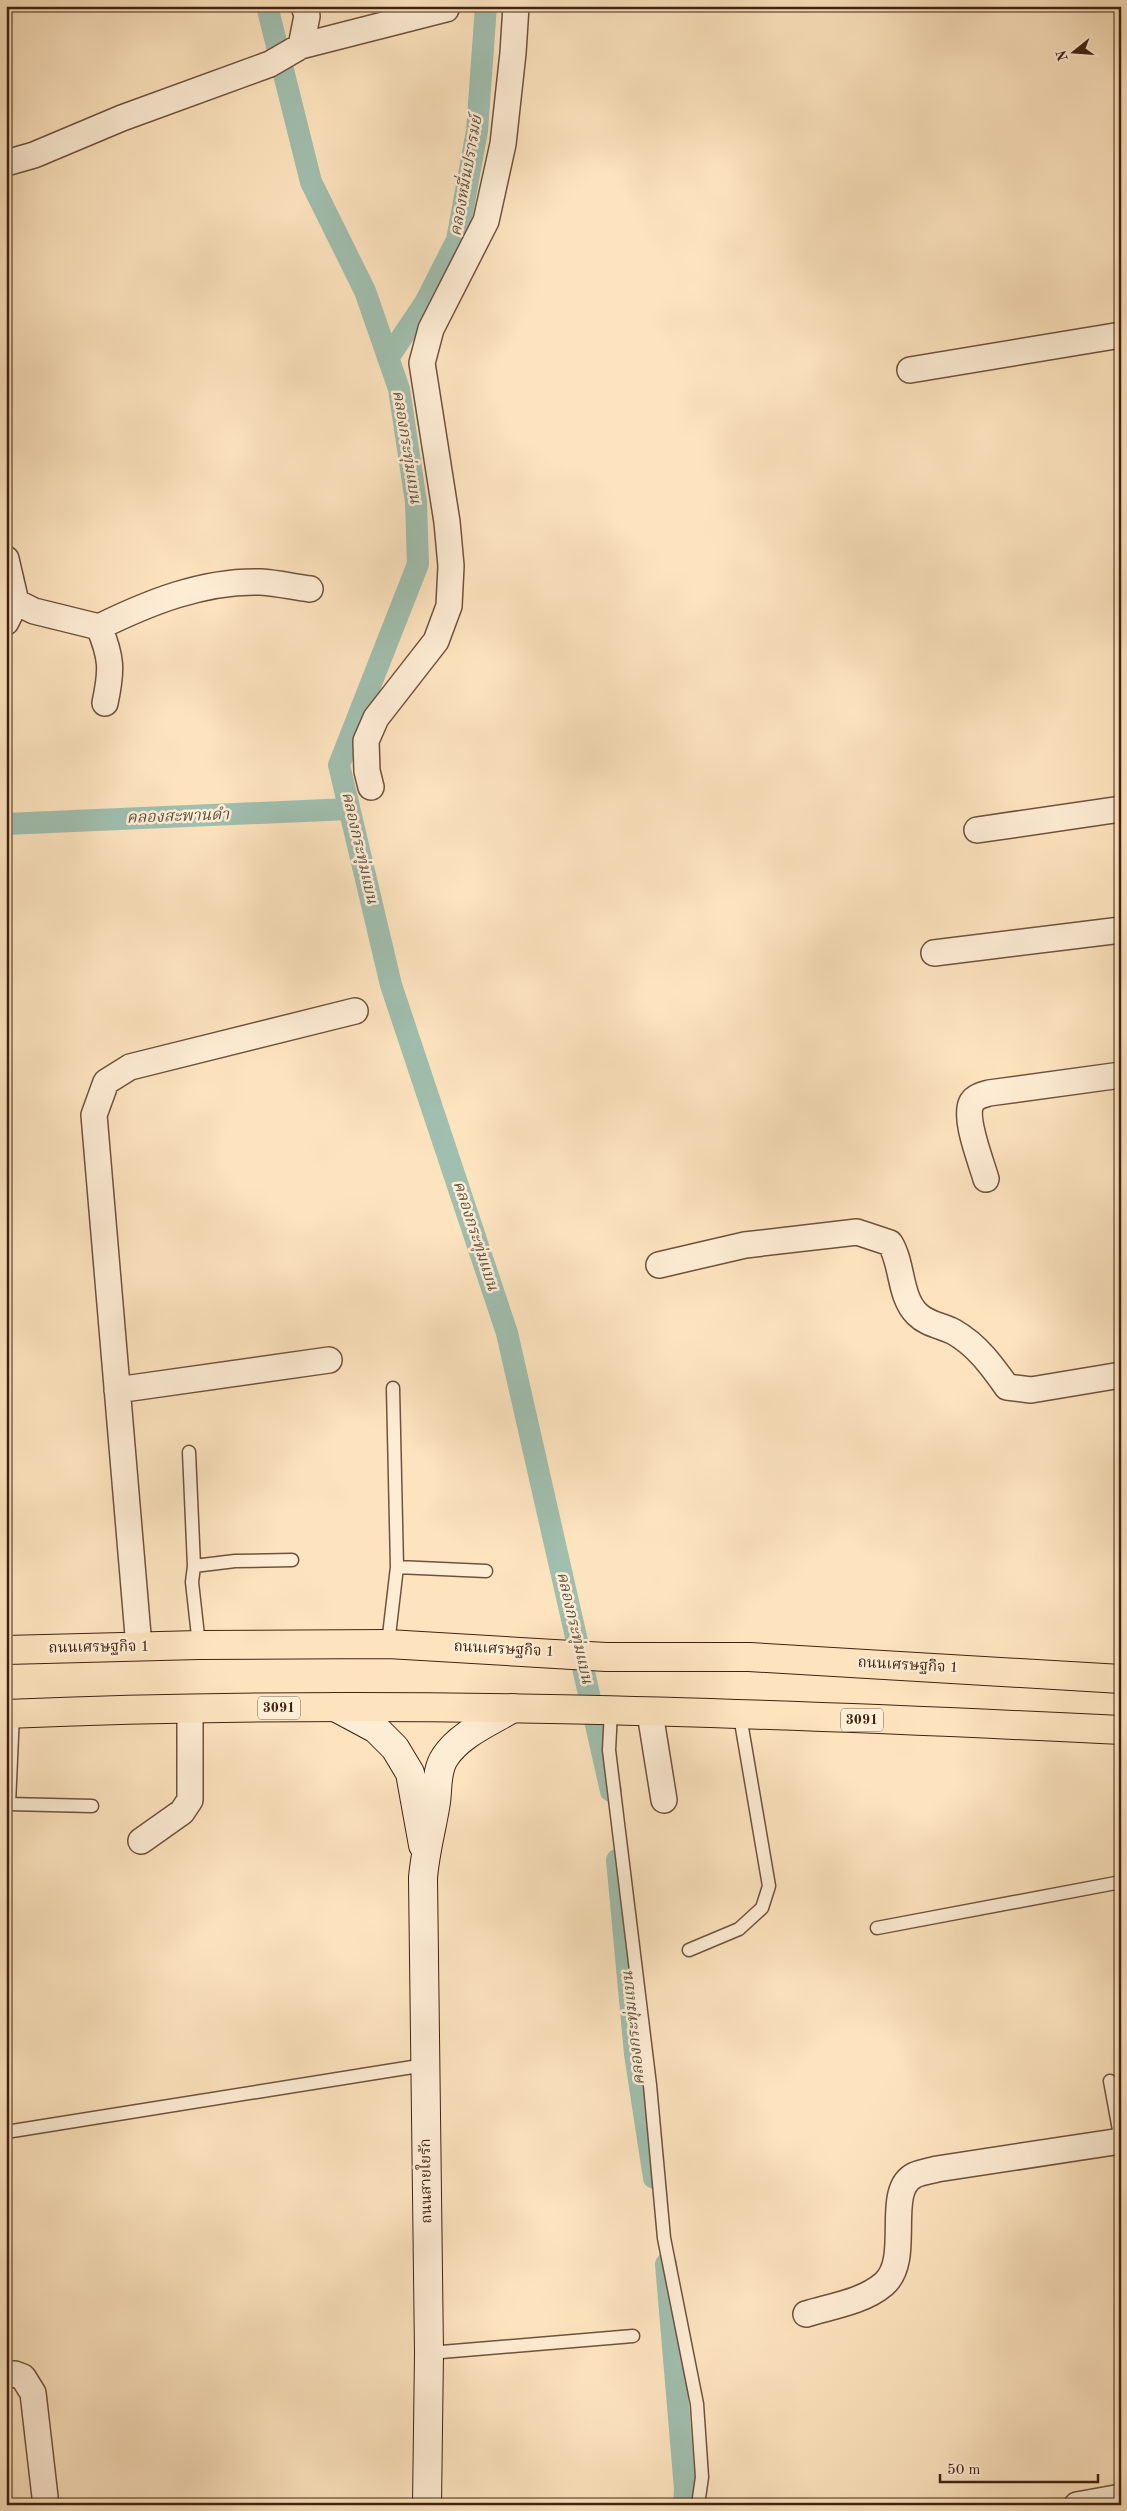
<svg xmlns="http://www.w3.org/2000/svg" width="1127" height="2511" viewBox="0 0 1127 2511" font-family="'Old Standard TT','Noto Serif Thai',serif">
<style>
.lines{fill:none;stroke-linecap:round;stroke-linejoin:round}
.canal{stroke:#a0bfaf;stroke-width:22}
.lane-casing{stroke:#6f523d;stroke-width:15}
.street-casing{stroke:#6f523d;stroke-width:28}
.secondary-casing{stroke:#402212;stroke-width:30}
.primary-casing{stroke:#402212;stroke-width:30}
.lane{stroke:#feedd5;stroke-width:12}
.street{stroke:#feedd5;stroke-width:25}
.secondary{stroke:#feedd5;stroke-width:28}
.primary{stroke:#fde4bf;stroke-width:28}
.labels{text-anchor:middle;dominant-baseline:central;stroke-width:5;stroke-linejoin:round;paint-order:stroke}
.shield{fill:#feedd5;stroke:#795f4c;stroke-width:1}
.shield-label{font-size:14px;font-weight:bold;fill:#402212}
.street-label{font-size:15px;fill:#402212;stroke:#feedd5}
.water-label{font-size:16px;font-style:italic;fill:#5d5141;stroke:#feedd5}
</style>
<rect width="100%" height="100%" fill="#fde4bf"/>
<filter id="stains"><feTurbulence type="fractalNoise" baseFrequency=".004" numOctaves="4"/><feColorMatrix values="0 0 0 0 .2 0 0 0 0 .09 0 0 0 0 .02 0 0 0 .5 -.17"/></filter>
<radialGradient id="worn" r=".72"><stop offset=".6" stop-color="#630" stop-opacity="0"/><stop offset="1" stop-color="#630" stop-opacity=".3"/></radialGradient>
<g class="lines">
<path class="canal" d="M267,6L311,182L365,291L399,389L416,502L418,564L339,765L391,985L507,1333L611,1791
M388,358L425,303L457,240L477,131L486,6
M6,824L349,809
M617,1860L635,2054L654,2178
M666,2264L685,2489L684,2505"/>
<g class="lane-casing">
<path id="lane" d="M189,1452L194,1566
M397,1567L486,1571
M388,1644L397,1567L393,1388
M199,1645L192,1582L194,1566L235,1561L292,1560
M611,1711L609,1750L650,2085L664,2238L697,2404L702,2477L698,2505
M6,1804H9L13,1714
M9,1804L92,1806
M877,1928L1121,1882
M689,1950L739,1929L762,1908L769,1886L740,1716
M1110,2081L1121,2141
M6,2132L425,2065
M429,2353L633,2336"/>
</g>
<g class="street-casing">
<path id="street" d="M301,46L446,9
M6,163L34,155L122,118L270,64L301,46L307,16L304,6
M910,370L1121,335
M6,559L16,602L6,622
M16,602L34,611L99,627C112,658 112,670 105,703
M99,627C148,603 204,580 261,582C277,583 294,587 310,589
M371,787L367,771L366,741L376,718L436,641L449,606L451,566L447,522L422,363L431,329L486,221L503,144L513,53L516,6
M977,830L1121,809
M934,953L1121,930
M986,1179C981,1161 963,1117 972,1102C976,1096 983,1095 989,1093L1121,1075
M659,1265L745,1245L857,1232L890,1243C903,1264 899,1296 917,1314C928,1325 941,1325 954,1332C977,1345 992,1366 1007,1387L1031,1390L1121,1375
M117,1390L329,1360
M139,1647L94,1115L106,1082L130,1067L355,1011
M650,1713L664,1800
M141,1841L182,1812L190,1800V1709
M806,2314C832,2306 863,2302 884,2284C913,2259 883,2190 915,2175C922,2172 930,2171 937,2169L1121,2141
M6,2375L15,2374L23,2377L33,2393L45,2497
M1077,2505L1121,2497"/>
</g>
<g class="secondary-casing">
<path id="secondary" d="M335,1707L376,1729L395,1748L410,1773L423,1845
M427,2505L429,2353L423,1878C425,1852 432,1828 436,1802C438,1788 436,1770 445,1757C460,1734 490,1722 513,1708"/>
</g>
<g class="primary-casing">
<path id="primary" d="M6,1650L199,1645L388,1644L606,1657H749L1121,1679
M6,1714C378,1698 750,1712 1121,1730"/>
</g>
<use href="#lane" class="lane"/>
<use href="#street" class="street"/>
<use href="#secondary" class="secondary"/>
<use href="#primary" class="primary"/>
</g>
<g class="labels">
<g class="shield">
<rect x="258" y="1696.5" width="42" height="23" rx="4"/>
<rect x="841" y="1708.5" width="42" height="23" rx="4"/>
</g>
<g class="shield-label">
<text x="279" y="1708">3091</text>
<text x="862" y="1720">3091</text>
</g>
<g class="street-label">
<text transform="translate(99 1648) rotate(-1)">ถนนเศรษฐกิจ 1</text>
<text transform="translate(504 1650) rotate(3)">ถนนเศรษฐกิจ 1</text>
<text transform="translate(908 1666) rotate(3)">ถนนเศรษฐกิจ 1</text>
<text transform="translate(427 2181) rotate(-91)">ถนนสายใยรัก</text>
</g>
<g class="water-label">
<text transform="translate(467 176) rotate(-80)">คลองหมื่นปรารมย์</text>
<text transform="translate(406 447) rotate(81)">คลองกระทุ่มแบน</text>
<text transform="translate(178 817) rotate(-2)">คลองสะพานดำ</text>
<text transform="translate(359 848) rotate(77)">คลองกระทุ่มแบน</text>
<text transform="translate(475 1236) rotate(72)">คลองกระทุ่มแบน</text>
<text transform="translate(574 1628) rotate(77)">คลองกระทุ่มแบน</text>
<text transform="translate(634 2028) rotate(-96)">คลองกระทุ่มแบน</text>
</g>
</g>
<rect width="1127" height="2511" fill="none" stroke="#fde4bf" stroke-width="25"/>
<rect x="8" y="8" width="1112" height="2496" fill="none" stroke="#402212" stroke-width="2.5"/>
<rect x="12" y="12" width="1102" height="2486" fill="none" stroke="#402212"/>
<g transform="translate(1074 52) rotate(253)" stroke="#feedd5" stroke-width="4" paint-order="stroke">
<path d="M0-4L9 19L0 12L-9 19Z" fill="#402212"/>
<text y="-8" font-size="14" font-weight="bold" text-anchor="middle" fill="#402212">N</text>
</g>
<path d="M940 2474v8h158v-8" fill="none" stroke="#402212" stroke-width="2.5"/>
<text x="947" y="2474" font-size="15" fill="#402212" stroke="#feedd5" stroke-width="4" paint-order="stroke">50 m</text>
<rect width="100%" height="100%" filter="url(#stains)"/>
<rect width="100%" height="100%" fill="url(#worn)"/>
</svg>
